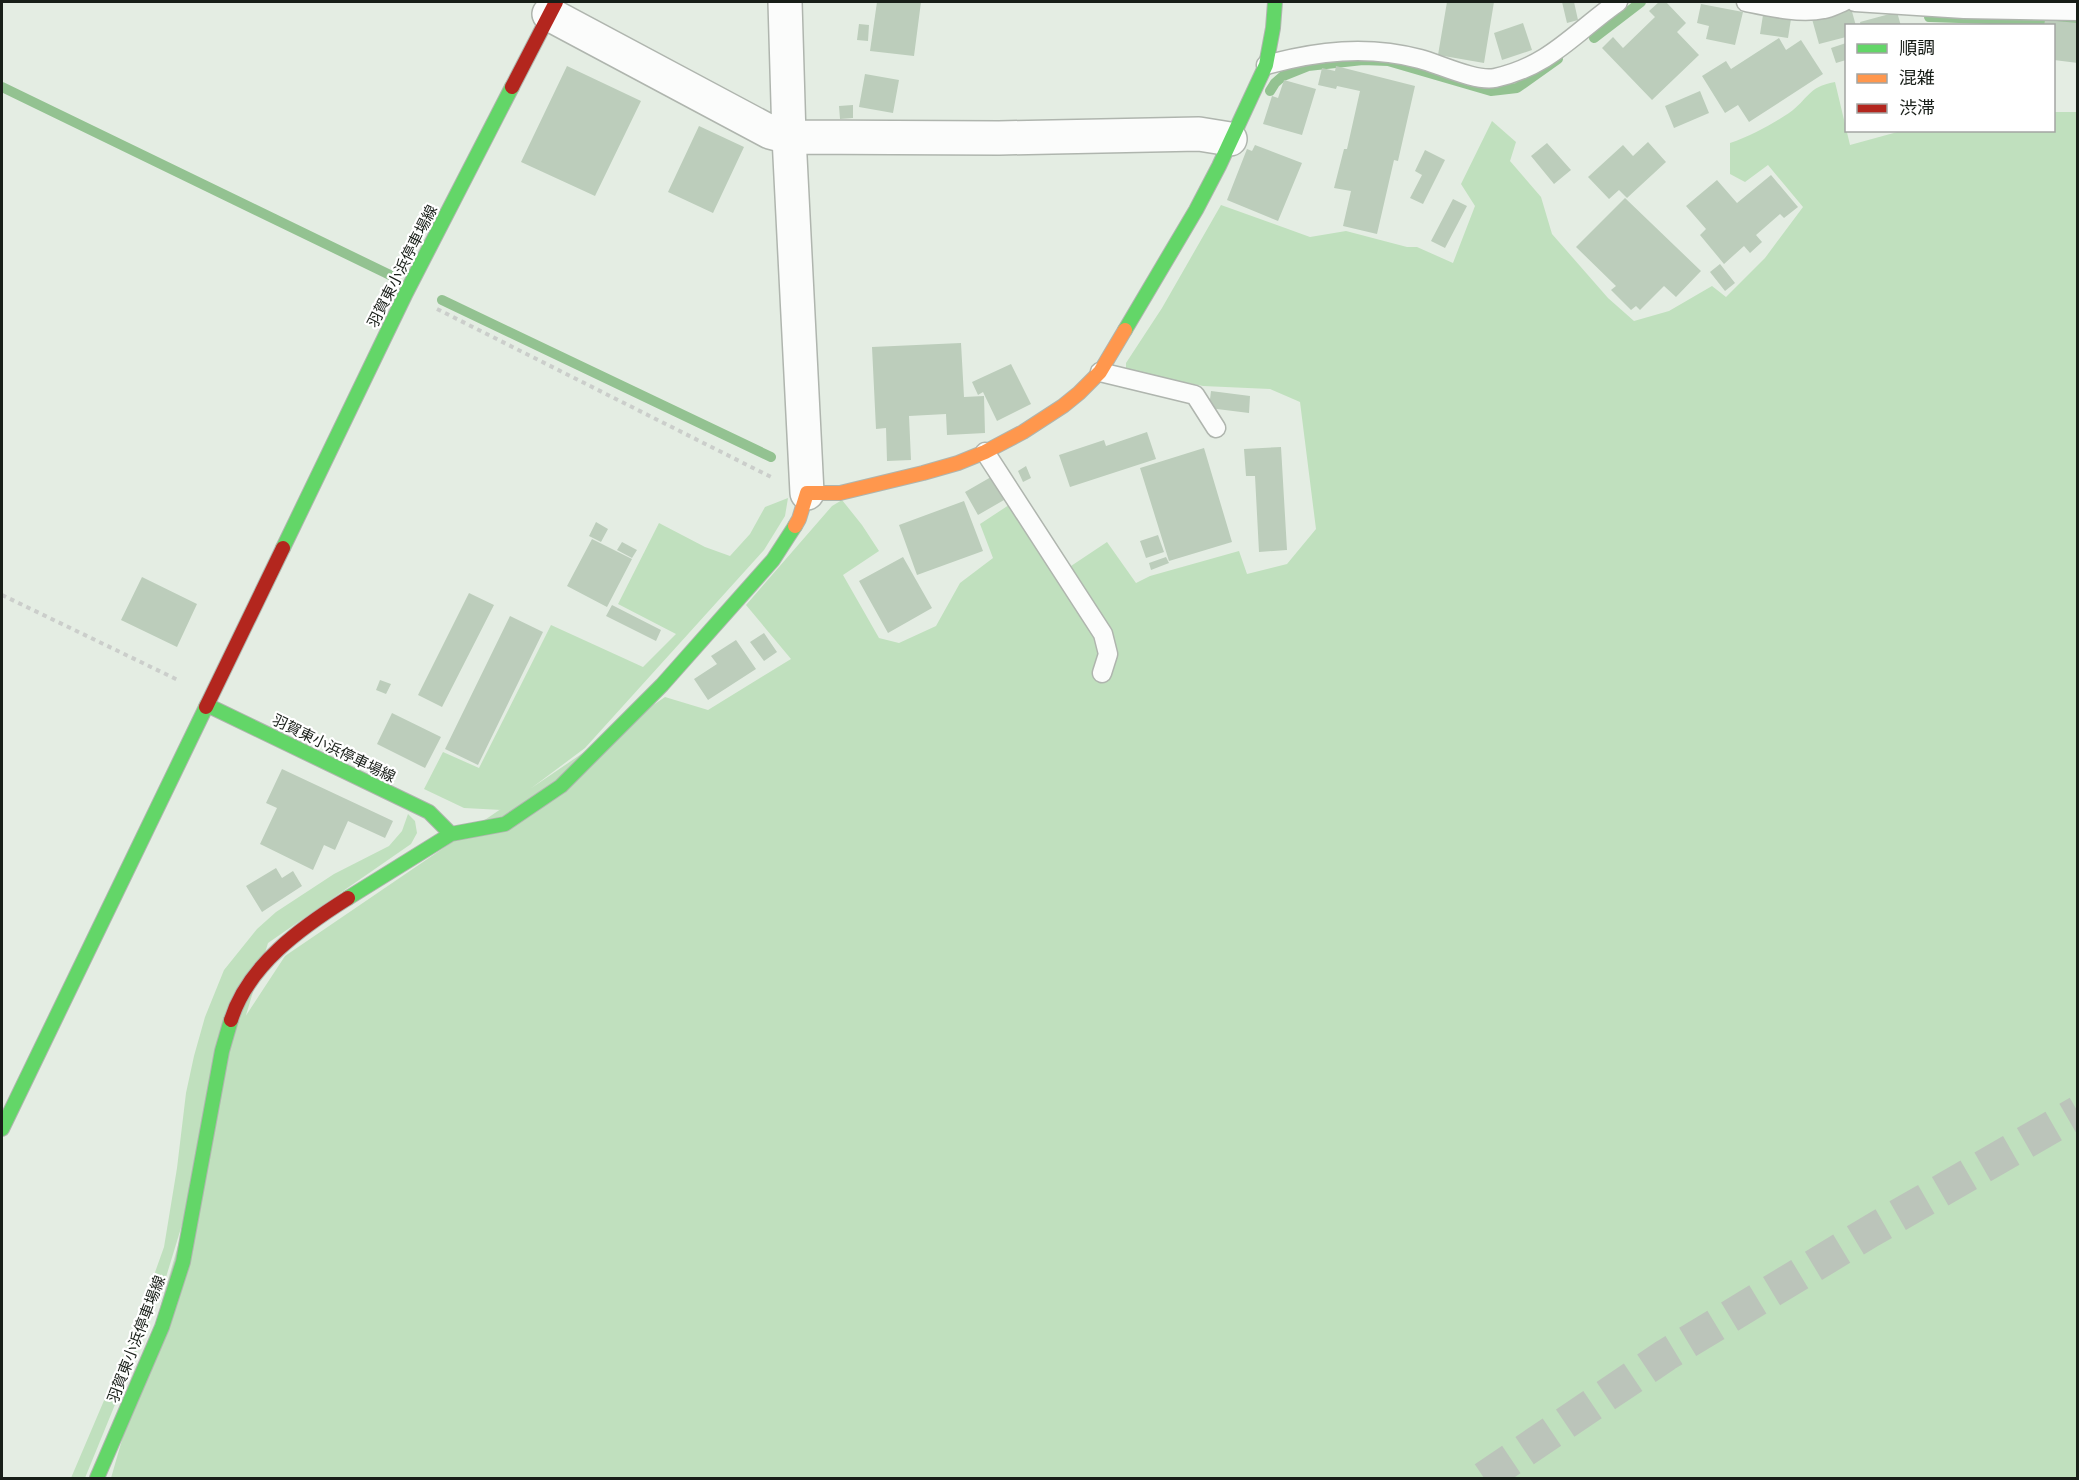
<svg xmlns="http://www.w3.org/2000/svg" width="2079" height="1480" viewBox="0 0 2079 1480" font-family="'Asap Condensed','Noto Sans JP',sans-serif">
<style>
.green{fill:#c0e0be}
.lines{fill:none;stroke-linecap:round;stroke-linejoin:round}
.stream{stroke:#93c291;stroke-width:10}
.building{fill:#bccdbb}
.highway-tunnel{stroke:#bbc4ba;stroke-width:33;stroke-dasharray:33 16;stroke-linecap:butt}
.lane-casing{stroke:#afb5ae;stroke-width:21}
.street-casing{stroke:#afb5ae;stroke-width:36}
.fast-casing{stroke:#afb5ae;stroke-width:16}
.slow-casing{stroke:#afb5ae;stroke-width:16}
.jam-casing{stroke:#afb5ae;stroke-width:16}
.path{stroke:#cbcecb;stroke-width:4;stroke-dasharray:4.5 4.5;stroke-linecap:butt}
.lane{stroke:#fbfcfb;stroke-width:18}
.street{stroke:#fbfcfb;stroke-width:33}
.fast{stroke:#63d668;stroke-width:14}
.slow{stroke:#ff974d;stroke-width:14}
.jam{stroke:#b3261e;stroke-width:14}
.labels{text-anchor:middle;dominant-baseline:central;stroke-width:4.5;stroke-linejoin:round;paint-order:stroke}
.street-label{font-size:15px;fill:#181e18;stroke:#fff}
</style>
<rect width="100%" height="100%" fill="#e4ede3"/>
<path class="green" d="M1835,82L1850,145L1901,131L2054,130V112H2077V1478H111L243,1020L285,956L665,697L708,710L791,659L746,605L832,506L842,500L862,525L879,551L843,575L879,638L899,643L936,626L960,583L993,558L980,524L1012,503L1097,636L1108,678L1116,648L1068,568L1107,542L1136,583L1150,576L1239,551L1247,574L1287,564L1316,529L1300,402L1270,389L1203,386L1126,370V363L1162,308L1221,205L1310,237L1346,231L1407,247H1417L1453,263L1475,206L1461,184L1492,121L1516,142L1510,161L1541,197L1552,234L1608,298L1634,321L1669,311L1712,286L1726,297L1765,258L1803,207L1768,165L1745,182L1730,174V143C1751,136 1771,125 1789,113C1809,99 1807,87 1835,82Z
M788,498L785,516L764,550L585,748L502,810L464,808L424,789L443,752L479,768L551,625L643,667L676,634L618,604L659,523L705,547L730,556L750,534L765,507Z
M408,814L415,821L417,833L411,844L268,943L163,1287L85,1478H71L137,1323L164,1247L177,1168L186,1093L194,1056L205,1017L224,970L257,929L276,912L334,874L389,846L402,831Z"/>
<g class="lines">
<path class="stream" d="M1929,17L2078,22
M1594,38L1641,2
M2,87L390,275
M1270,91L1275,83L1283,76L1308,66L1363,60L1388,61L1491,91L1517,88L1558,59
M442,300L771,457"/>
</g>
<path class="building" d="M877,2H921L914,56L870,51Z
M1447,2H1494L1484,63L1438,55Z
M1562,2H1574L1578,20L1567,23Z
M1659,2H1666L1686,23L1677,32L1699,55L1652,100L1602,48L1613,37L1623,48L1655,17L1649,11Z
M1701,4L1743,12L1735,45L1706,39L1709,26L1697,23Z
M1851,8L1856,26H1846V37L1819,44L1812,19Z
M1897,12L1901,26H1861L1860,22Z
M1763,15L1791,19L1788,38L1760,34Z
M2045,20L2078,23V63L2054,60V26H2044Z
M1523,23L1532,50L1502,60L1494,33Z
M859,24L869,25L868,41L857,40Z
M1779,38L1786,50L1801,40L1823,74L1749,122L1738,105L1725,113L1702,76L1726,61L1731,69Z
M1846,43V60L1836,63L1831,48Z
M567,66L641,101L595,196L521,162Z
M1336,66L1415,86L1398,161L1394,160L1377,234L1343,226L1351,191L1334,188L1344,149H1347L1360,91L1337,86L1336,89L1318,85L1322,68L1335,71Z
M865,74L899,80L893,113L859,107Z
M1284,80L1316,89L1302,135L1263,124L1272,96L1278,98Z
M1700,91L1709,113L1674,128L1665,106Z
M853,105V118L840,119L839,106Z
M699,126L744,147L713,213L668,192Z
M1648,142L1666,162L1627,198L1619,190L1609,199L1588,177L1623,145L1633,156Z
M1547,143L1571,170L1554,184L1531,156Z
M1255,145L1302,163L1278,221L1227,200L1247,149L1252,151Z
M1425,150L1445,160L1423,204L1410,198L1422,175L1415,171Z
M1771,175L1798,207L1784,218L1780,214L1756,235L1762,242L1750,253L1744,246L1724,264L1700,235L1706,229L1686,206L1717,180L1737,203Z
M1625,198L1701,271L1676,297L1664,286L1640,310L1636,306L1631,310L1611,290L1616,286L1576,247Z
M1453,199L1467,206L1445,248L1431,241Z
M1720,264L1735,283L1725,291L1710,272Z
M961,343L964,397L984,396L985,433L947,435L946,414L909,416L911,460L887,461L886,428L876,429L872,347Z
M1011,364L1031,404L997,421L983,392L978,395L972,382Z
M1211,391L1250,396L1249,413L1209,408Z
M1147,432L1156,459L1070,487L1059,455L1104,440L1106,446Z
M1281,447L1287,550L1259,552L1255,476H1246L1244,449Z
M1204,448L1232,542L1169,561L1140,468Z
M1026,466L1031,478L1023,482L1018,471Z
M991,477L1004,500L978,515L965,492Z
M964,501L983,551L917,575L899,525Z
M596,522L608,529L601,542L589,536Z
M1158,535L1164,552L1146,558L1140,541Z
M592,539L632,559L607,607L567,586Z
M622,542L637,550L632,558L617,550Z
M903,557L932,608L888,633L859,581Z
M1166,557L1169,563L1151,570L1149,563Z
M142,577L197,604L177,647L121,620Z
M469,593L494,605L442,707L418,695Z
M612,605L661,630L656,641L606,616Z
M510,616L543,632L478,765L445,749Z
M764,633L777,652L764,661L750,642Z
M736,640L756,669L708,700L694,679L717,664L711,656Z
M380,680L391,684L386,694L376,690Z
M392,713L441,737L425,768L377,744Z
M282,769L393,821L385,838L348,821L335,850L324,845L313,870L260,844L277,808L266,803Z
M276,868L282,878L293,871L302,886L262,912L246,886Z"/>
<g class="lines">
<path class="highway-tunnel" d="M1484,1478L1666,1355L1871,1231L2078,1112"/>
<g class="lane-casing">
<path id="lane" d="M1746,2C1770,7 1800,14 1824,9C1831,8 1837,4 1843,2
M1855,2L1964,9L2078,11
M1266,65C1317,51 1367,45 1420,59C1439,64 1476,82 1495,78C1550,66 1575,32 1618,2
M1100,372L1195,395L1216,428
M985,452L1103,634L1108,654L1102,673"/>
</g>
<g class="street-casing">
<path id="street" d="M785,2L789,137L807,493
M549,14L770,132L789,137L999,138L1199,134L1230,139"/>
</g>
<g class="fast-casing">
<path id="fast" d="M1125,330L1196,210L1219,166L1266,65L1273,28L1275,2
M283,548L406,293L512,87
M207,705L429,812L451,834L348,898
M451,834L505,824L561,786L662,685L773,560L795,526
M2,1129L206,707
M97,1478L162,1327L183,1262L222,1051L231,1020"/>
</g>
<g class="slow-casing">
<path id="slow" d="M795,526L799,519L807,493H840L923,473L958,463L985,452L1023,432L1063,406L1079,393L1100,372L1125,330"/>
</g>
<g class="jam-casing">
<path id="jam" d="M512,87L556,2
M206,707L283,548
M231,1020C248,965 302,927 348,898"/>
</g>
<path class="path" d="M437,309L773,478
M2,595L180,681"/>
<use href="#lane" class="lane"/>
<use href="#street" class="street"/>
<use href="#fast" class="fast"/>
<use href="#slow" class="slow"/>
<use href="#jam" class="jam"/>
</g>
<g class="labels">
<g class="street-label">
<text transform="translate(402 266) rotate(-63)">羽賀東小浜停車場線</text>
<text transform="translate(334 748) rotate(26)">羽賀東小浜停車場線</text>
<text transform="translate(136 1339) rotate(-69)">羽賀東小浜停車場線</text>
</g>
</g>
<rect width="2079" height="1480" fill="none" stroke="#181e18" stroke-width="6"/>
<rect x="1845" y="24" width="210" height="108" fill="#ffffff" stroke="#a3a5a3" stroke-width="1.5"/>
<rect x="1857" y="44" width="30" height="9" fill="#63d668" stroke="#a3a5a3" stroke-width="1.5"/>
<text x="1899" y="54" font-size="18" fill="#181e18">順調</text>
<rect x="1857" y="74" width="30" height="9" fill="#ff974d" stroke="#a3a5a3" stroke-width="1.5"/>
<text x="1899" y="84" font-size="18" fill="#181e18">混雑</text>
<rect x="1857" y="104" width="30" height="9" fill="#b3261e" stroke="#a3a5a3" stroke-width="1.5"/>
<text x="1899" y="114" font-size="18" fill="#181e18">渋滞</text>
</svg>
